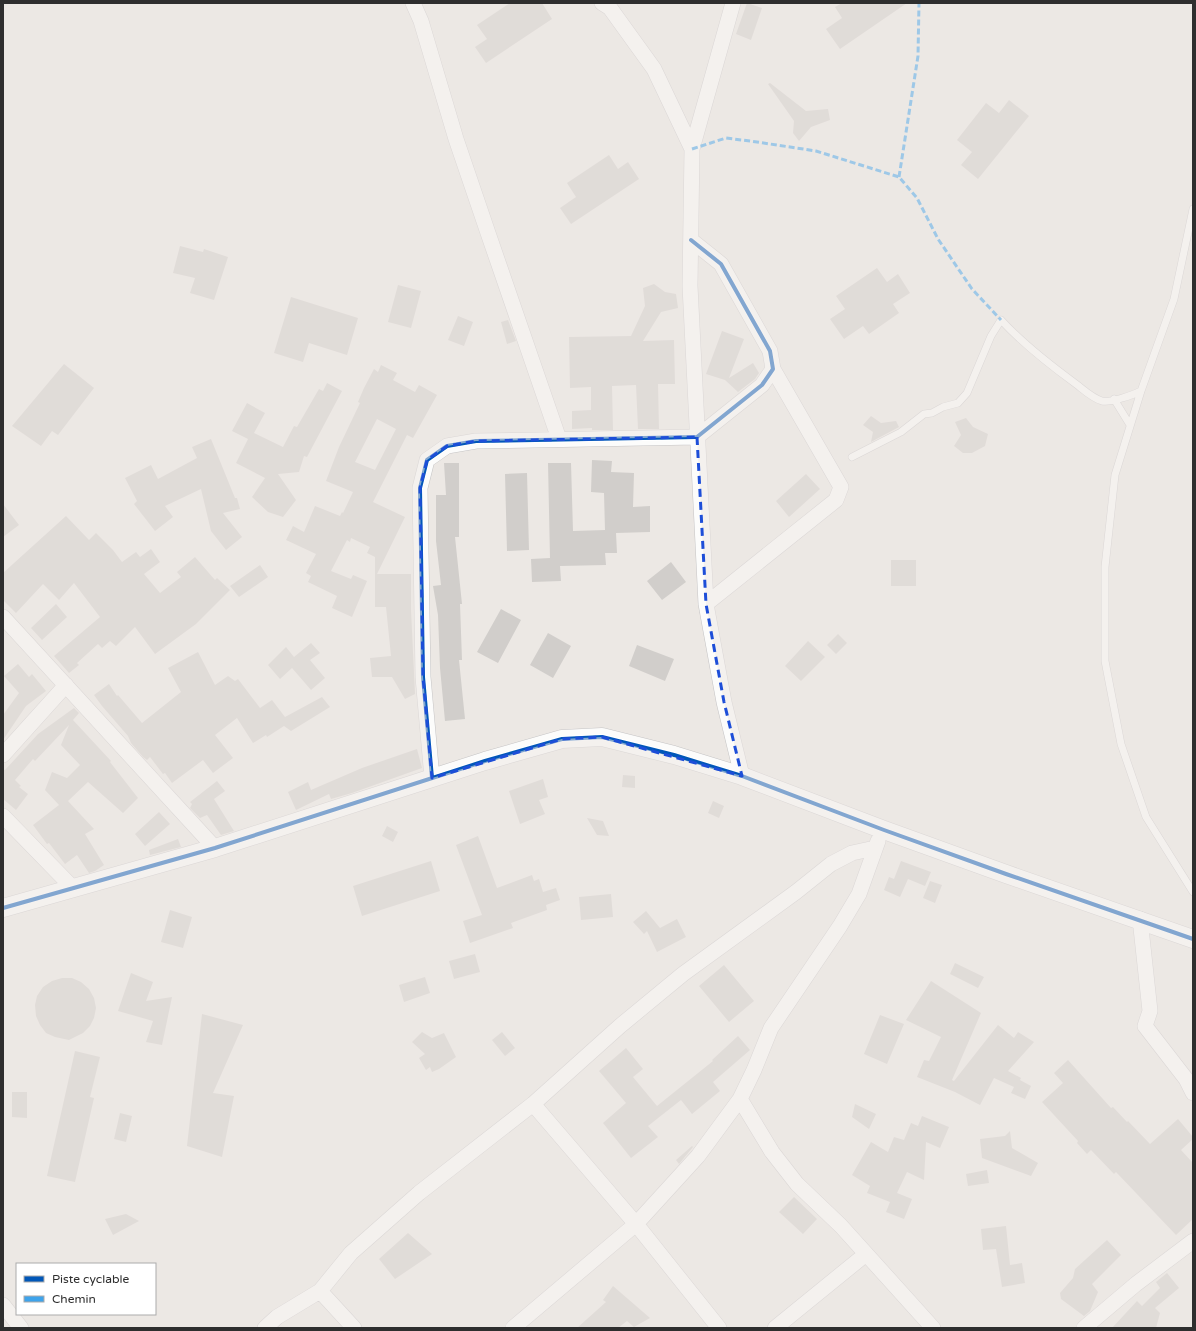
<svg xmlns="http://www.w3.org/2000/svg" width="1196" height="1331" viewBox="0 0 1196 1331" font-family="'Varela Round',sans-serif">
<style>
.building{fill:#d1cecb;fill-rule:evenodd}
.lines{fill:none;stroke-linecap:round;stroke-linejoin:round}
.service-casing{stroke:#c5c4c5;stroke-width:8}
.minor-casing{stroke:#c5c4c5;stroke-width:16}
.tertiary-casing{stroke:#c5c4c5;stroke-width:19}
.service{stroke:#fcfcfb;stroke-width:7}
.minor{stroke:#fcfcfb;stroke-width:15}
.tertiary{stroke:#fcfcfb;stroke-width:18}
.quiet{stroke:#3ea3eb;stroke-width:3;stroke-dasharray:6 3;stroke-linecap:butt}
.cycleway-casing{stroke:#fff;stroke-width:6}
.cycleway{stroke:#0057b8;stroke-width:4}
.marked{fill:none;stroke:#1d4ed8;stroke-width:3;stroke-dasharray:8 5;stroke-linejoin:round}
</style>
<rect width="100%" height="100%" fill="#ece8e4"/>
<path class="building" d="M510,3H542L552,19L486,63L475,47L487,39L477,25Z
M747,3L762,8L751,40L736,34Z
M842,3H907L840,49L826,29L842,18L835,7Z
M770,83L806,111L828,109L830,120L811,127L799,141L793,133L794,121L768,84Z
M1009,100L1029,116L978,179L961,165L972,152L957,140L986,103L999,113Z
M609,155L618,169L628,162L639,179L571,224L560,208L576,197L567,183Z
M180,246L203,252L204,249L228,257L214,300L190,293L195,278L173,273Z
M877,268L887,282L898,274L910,293L893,304L899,313L869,334L863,326L844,339L830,319L845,309L836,296Z
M654,284L665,292L676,294L678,308L661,312L643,341L674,340L675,384H658L659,429H638L636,385L612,386L613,430H592V428L572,429V411L591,410V387L570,388L569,337L631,336L645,306L643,288Z
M398,285L421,291L411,328L388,322Z
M291,297L358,318L347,355L309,343L303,362L274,353Z
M458,316L473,322L464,346L448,340Z
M508,320L516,341L507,344L501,322Z
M722,331L744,339L729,378L753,363L759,373L755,379L738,392L725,380L706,374Z
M64,364L94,388L58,435L52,431L41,446L12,426Z
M381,365L397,373L393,380L415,392L419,385L437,395L413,438L407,435L373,502L405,517L377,574H411V610L415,694L405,699L392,677H372L370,658L391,656L386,607H375V557L367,553L370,547L351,538L350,542L347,540L331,571L351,579L353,575L367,581L352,617L332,608L337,596L308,582L311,576L306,573L316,554L286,540L293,526L304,532L315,506L340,516L342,512L343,513L353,492L326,481L339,447L360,403L358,402L364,388L374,369L378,372ZM377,419L396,429L375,470L355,462Z
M327,383L342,391L307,457L304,456L299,472L278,474L296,500L283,517L268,512L252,497L265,478L236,463L248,439L232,431L247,403L265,413L254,433L283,447L294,426L297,427L319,389L323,391Z
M871,416L881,423L896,421L899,427L871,442L873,432L863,425Z
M966,418L973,427L988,434L985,446L972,453H963L954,446L961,435L955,422Z
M211,439L235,498H237L240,509L223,513L242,537L226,550L211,531L201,489L165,506L173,517L155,531L134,504L137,501L125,478L151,465L158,479L197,458L192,447Z
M592,460L612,461L611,472L634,473L633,507L650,506V532L616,533L617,553H605L606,565L560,566L561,581L532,582L531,559L550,558L548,463H571L573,531L605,530L604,493L591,492Z
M444,463H459V537H455L462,604H460L462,660H459L465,719L445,721L440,668L438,615L433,586L441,585L436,541V495H446Z
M527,473L529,550L507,551L505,474Z
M806,474L820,489L789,517L776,501Z
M3,504L19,525L3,537Z
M66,516L89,540L96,533L113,550L122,562L136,552L140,557L151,549L160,562L144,574L160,593L181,577L177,572L195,557L215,580L217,578L230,590L196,624L155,654L135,627L116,646L110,641L102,648L98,644L77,663L79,665L69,673L54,656L100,617L74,583L59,600L43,584L16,613L3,600V573Z
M891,560H916V586H891Z
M671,562L686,582L662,600L647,581Z
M260,565L268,577L239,597L230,586Z
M56,604L67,617L42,640L31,628Z
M501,609L521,620L498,663L477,652Z
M548,633L571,646L553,678L530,665Z
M838,634L847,643L836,654L827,645Z
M808,641L825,657L801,681L785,666Z
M311,643L320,653L310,660L325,678L311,690L292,668L280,679L268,665L286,647L294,657Z
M637,645L674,659L665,681L629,666Z
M198,652L215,685L228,676L235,681L238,679L260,708L272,700L285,717L322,697L330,707L291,731L284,726L267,737L266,735L253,743L237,718L215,735L233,758L213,773L203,760L172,783L165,773L163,774L150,757L147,760L143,757L131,743L128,736L102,706L94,695L109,684L117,696L118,695L142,723L181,692L168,668Z
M18,664L29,677L32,674L46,691L26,706L3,740V715L19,693L4,676Z
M74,708L79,713L73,720L111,761L110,762L138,798L123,813L88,782L68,801L94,829L85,834L104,865L95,871L89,873L77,855L65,864L49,843L47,844L33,825L59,805L45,790L52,772L67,778L80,765L61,745L69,725L35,761L33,759L15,780L21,786L19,787L28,794L16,810L3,799V769L5,770L38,734Z
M417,749L422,768L352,793L331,799L329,794L296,810L288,792L308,782L311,790L362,768Z
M623,775L635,776V788L622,787Z
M543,779L548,797L539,800L545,814L520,824L509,791Z
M217,781L225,791L214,799L234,831L221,835L207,815L200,818L190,808L192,804L190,802Z
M713,801L724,806L719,818L708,813Z
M159,812L170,824L145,846L135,834Z
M587,818L603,821L609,836L597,835Z
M387,826L398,832L393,842L382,836Z
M478,836L497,888L532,875L534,881L539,879L543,892L556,888L560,900L546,905L547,910L511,923L513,928L470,943L463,921L482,915L456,845Z
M178,839L181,847L150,855L149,850Z
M431,861L440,891L362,916L353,886Z
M901,861L931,872L925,886L908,879L900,897L884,890L889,877L894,879Z
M930,881L942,885L935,903L923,898Z
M611,894L613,917L581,920L579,897Z
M170,910L192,917L183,948L161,942Z
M646,911L660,928L677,919L686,937L657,952L647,931L644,934L633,922Z
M475,954L480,972L454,979L449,961Z
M955,963L984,977L978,988L950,974Z
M724,965L754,1001L729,1022L699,986Z
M131,973L153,982L146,1001L172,997L162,1045L146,1042L153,1021L118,1011Z
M425,977L430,993L404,1002L399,985Z
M62,978H72L81,982L89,989L94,998L96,1008L94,1018L90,1026L83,1033L69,1040L55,1037L46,1033L40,1025L36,1016L35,1005L37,996L43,987L52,981Z
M931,981L981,1013L952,1080L954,1081L998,1025L1014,1038L1018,1032L1034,1042L1008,1071L1021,1078L1020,1080L1031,1086L1025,1099L1011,1093L1014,1087L994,1078L980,1105L955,1092L917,1077L924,1060L929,1061L941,1037L906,1020Z
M202,1014L243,1025L213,1093L234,1096L222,1157L187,1146Z
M880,1015L904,1024L887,1064L864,1054Z
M422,1032L432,1038L444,1033L456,1057L439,1069L432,1072L430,1067L426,1070L419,1058L425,1054L412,1042Z
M502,1032L515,1048L505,1056L492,1040Z
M738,1036L750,1050L713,1082L720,1091L692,1114L681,1100L648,1126L658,1137L631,1158L603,1123L626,1103L599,1071L626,1048L643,1069L633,1077L657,1106L713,1061L712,1060Z
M75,1051L100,1057L90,1097L94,1098L75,1182L47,1176Z
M1068,1060L1111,1108L1113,1107L1127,1122L1128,1121L1150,1144L1178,1119L1193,1137V1139L1181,1150L1193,1163V1219L1176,1235L1116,1172L1114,1174L1091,1150L1087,1154L1077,1143L1078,1141L1042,1102L1063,1083L1054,1073Z
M12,1092H27V1118L12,1117Z
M855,1104L876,1114L869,1129L852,1117Z
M120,1113L132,1116L126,1142L114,1139Z
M922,1116L949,1127L940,1148L926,1142L924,1180L907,1172L897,1193L912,1199L904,1219L886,1212L890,1202L867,1193L870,1186L852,1175L871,1142L888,1152L894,1137L904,1140L911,1123L918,1126Z
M1010,1131L1012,1148L1038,1163L1031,1176L982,1158L980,1139L1005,1136Z
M692,1146L693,1147L679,1164L676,1160Z
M987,1170L989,1183L968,1186L966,1174Z
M794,1197L817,1219L803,1234L779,1212Z
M126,1214L139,1221L113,1235L105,1219Z
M1006,1226L1010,1265L1022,1263L1025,1283L1002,1287L996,1249L983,1250L981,1229Z
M408,1233L432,1254L395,1279L379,1259Z
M1107,1240L1121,1255L1092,1284L1098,1292L1090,1311L1084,1316L1061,1299L1060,1293L1073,1278L1075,1269Z
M1167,1273L1179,1288L1155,1308L1160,1313L1156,1328H1112L1137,1301L1142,1306L1160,1288L1156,1282Z
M613,1286L650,1318L634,1327L627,1321L618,1328H577L606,1302L603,1300Z"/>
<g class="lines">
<g class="service-casing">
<path id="service" d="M1193,209L1174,299L1141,391L1115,475L1105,567V661L1121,744L1146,817L1193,892
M1114,399L1130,425
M852,457L901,432L924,414L932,413L943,407L958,403L967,393L991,336L1001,320C1023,344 1050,365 1076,384C1084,390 1092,398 1102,401C1110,403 1133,395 1141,391"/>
</g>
<g class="minor-casing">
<path id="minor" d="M413,3L421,21L456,139L488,233L559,439
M602,3L610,8L654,69L692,149L690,286L706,604L724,702L742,776
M692,149L733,3
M706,604L836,500L841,487L773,369
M3,617L215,848
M3,755L66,685
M432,778L423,677L420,488L427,460L447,446L476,441L697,437L762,385L773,369L770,351L721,264L691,240
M3,816L73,888
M1140,919L1150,1011L1145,1026L1186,1079L1193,1093
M740,1099L772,1152L797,1184L841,1226L933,1328
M533,1104L636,1224L719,1328
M320,1291L354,1328
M3,1305L21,1328
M265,1328L277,1317L320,1291L351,1253L419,1193L533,1104L620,1026L683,974L796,892L831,864L852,853L875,848
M513,1328L636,1224L698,1156L740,1099L754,1070L771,1028L840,926L859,894L878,841
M775,1328L866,1254
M1084,1328L1136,1284L1193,1241"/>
</g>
<g class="tertiary-casing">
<path id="tertiary" d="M3,908L215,848L485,761L562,739L602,737L674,755L742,776L884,830L1006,874L1193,939"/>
</g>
<use href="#service" class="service"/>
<use href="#minor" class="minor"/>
<use href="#tertiary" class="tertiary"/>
<path class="quiet" d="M692,149L726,138L757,142L816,151L899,177L917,198L938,239L972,289L1001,320
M899,177L918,56L919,3"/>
<g class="cycleway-casing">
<path id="cycleway" d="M432,778L423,677L420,488L427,460L447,446L476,441L697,437L762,385L773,369L770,351L721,264L691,240
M3,908L215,848L485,761L562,739L602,737L674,755L742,776L884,830L1006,874L1193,939"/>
</g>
<use href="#cycleway" class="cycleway"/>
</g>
<path d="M0 0H1196V1331H0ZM697,437L706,604L724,702L742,776L602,737L562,739L432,778L423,677L420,488L427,460L447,446L476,441Z" fill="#ece8e4" fill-opacity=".55" fill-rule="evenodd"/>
<path class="marked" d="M697,437L706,604L724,702L742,776L602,737L562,739L432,778L423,677L420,488L427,460L447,446L476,441Z"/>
<rect width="1196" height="1331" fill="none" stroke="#2e2e2e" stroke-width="8"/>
<rect x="16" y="1263" width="140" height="52" fill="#ffffff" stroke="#ababab"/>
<rect x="24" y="1276" width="20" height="6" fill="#0057b8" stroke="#ababab"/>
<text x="52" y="1283" font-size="12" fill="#2e2e2e">Piste cyclable</text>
<rect x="24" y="1296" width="20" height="6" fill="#3ea3eb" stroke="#ababab"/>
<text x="52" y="1303" font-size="12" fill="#2e2e2e">Chemin</text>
</svg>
